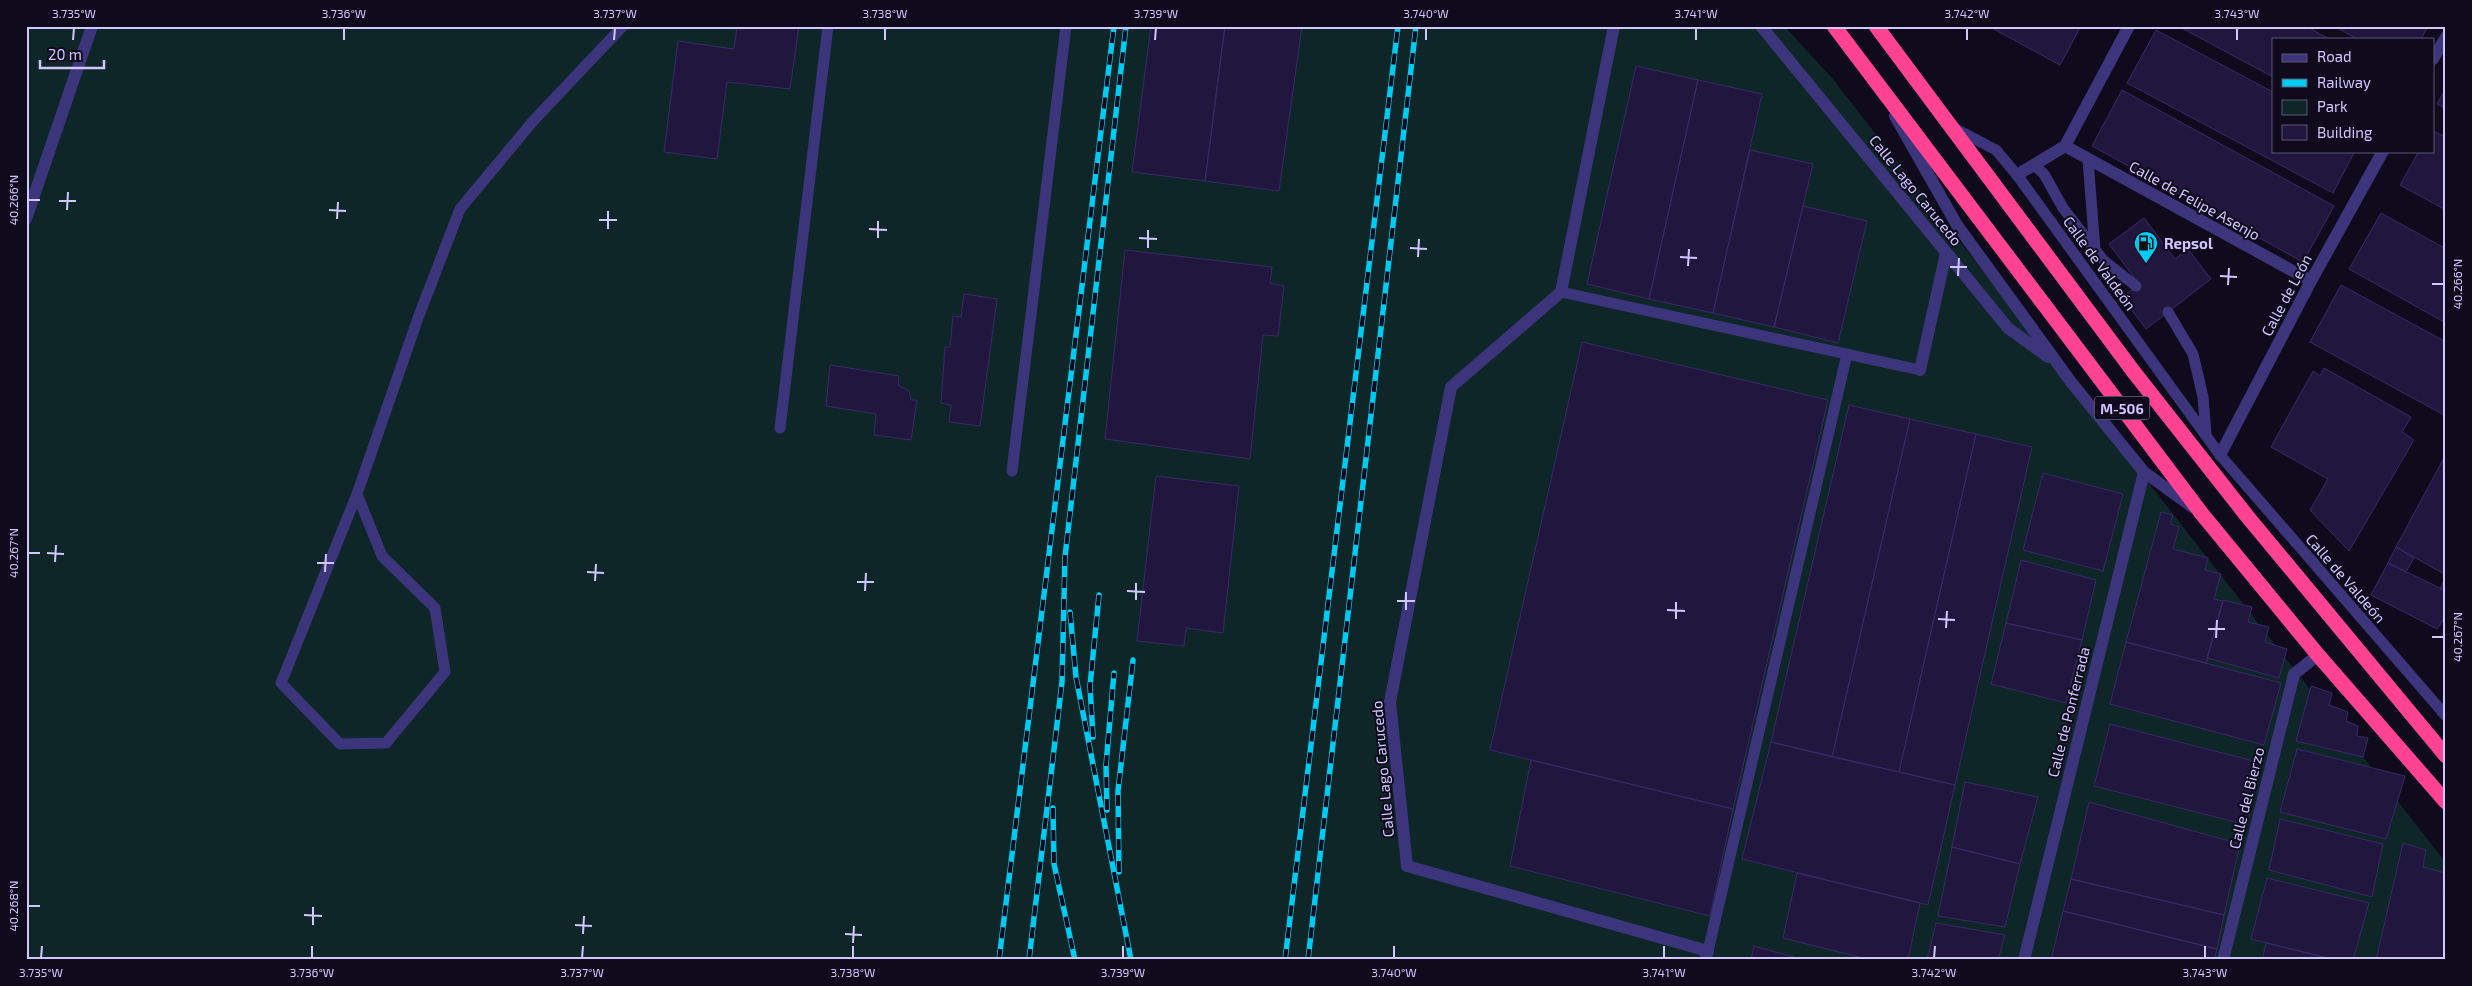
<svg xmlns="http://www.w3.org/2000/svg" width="2472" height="986" viewBox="0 0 2472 986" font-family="'Exo 2',sans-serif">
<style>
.green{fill:#0e2627}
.building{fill:#21173e;stroke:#39296a}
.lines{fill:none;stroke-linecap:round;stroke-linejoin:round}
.service{stroke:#3c357c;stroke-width:11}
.minor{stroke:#3c357c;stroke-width:12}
.motorway{stroke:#ff4291;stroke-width:15}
.rail-casing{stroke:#00cbf2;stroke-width:5.5}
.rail{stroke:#0f0b1d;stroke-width:4;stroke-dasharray:11;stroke-linecap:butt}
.ticks{fill:none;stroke:#d0c7ff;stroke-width:2}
.labels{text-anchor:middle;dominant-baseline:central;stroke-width:4;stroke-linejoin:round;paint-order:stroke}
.shield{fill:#0f0b1d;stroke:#968fbb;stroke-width:1}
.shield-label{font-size:14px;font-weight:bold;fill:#d0c7ff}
.street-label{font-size:15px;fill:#d0c7ff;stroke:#0f0b1d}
.poi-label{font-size:15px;font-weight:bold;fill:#d0c7ff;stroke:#0f0b1d;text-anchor:start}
.neatline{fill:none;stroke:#d0c7ff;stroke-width:2}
.ticks-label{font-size:12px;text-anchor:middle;fill:#d0c7ff}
</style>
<rect width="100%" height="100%" fill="#0f0b1d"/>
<path class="green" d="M26,26H1784L1832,78L2446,863V960H26Z"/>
<path class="building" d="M737,26H799L790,89L727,82L717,159L664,152L678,41L734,49Z
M1151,26H1225L1205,181L1132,172Z
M1225,26H1302L1279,191L1205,181Z
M1988,26H2081L2060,65Z
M2178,26H2306L2329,39H2273V77Z
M2334,26H2428L2421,39H2357Z
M2156,30L2273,92V151H2355L2333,193L2127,83Z
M1636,66L1698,80L1649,299L1587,284Z
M1698,80L1762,94L1713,313L1649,299Z
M2446,88V109L2437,104Z
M2122,90L2334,206L2303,262L2092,146Z
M2433,131L2446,137V210L2400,185L2419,151H2433Z
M1750,150L1813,164L1774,327L1713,313Z
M1803,206L1867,221L1838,343L1774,327Z
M2381,213L2446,249V323L2349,269Z
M2144,218L2175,259L2188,249L2211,279L2146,329L2122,297L2139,284L2109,244Z
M1125,250L1272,267L1270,283L1284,286L1278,336L1263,335L1250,459L1105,439Z
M2341,285L2446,342V416L2310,342Z
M964,294L997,299L980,426L949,422L951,405L941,403L945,347H950L953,316L961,317Z
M1582,342L1828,400L1733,809L1490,750Z
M830,365L899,376L898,385L909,391L911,400H917L911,440L874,435L876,414L826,406Z
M2324,368L2411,417L2402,432L2414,440L2349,551L2310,510L2328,479L2271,447L2313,371L2320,376Z
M1849,405L1910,419L1832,757L1771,742Z
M1910,419L1976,434L1899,772L1832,757Z
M1976,434L2032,447L1955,785L1899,772Z
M2446,454V575L2396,547Z
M2043,473L2123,494L2103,571L2023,550Z
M1156,476L1239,486L1223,633L1186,628L1184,646L1137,641Z
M2161,512L2173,515L2170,524L2179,527L2173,549L2208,558L2205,570L2221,574L2214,599L2223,601L2206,663L2126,642Z
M2396,547L2414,558L2406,572L2388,563Z
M2021,560L2096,580L2082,640L2006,623Z
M2388,563L2446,591V616L2437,629L2371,595Z
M2446,577V591L2440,589Z
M2223,600L2252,607L2248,622L2269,627L2265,642L2287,649L2279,678L2207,658Z
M2006,623L2082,640L2066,703L1991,684Z
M2126,642L2281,683L2264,745L2110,704Z
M2311,686L2332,693L2329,705L2348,712L2346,721L2358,726L2357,736L2368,738L2363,757L2296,741Z
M2110,724L2261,763L2247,825L2094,786Z
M1771,742L1955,785L1928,905L1742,859Z
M2297,749L2405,776L2386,839L2280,812Z
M1531,760L1733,809L1710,916L1510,866Z
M1965,782L2038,797L2020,864L1952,847Z
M2089,802L2240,844L2224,915L2071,879Z
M2280,819L2383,844L2372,897L2269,870Z
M2403,843L2426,850L2423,867L2445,873L2443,893H2446V960H2376Z
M1952,847L2020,864L2005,927L1938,916Z
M1797,873L1920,903L1908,960H1871L1783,938Z
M2267,878L2369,903L2353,960H2336L2251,939Z
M2071,879L2224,915L2217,949L2063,911Z
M2063,911L2217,949L2214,960H2051Z
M1936,923L2005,935L1998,960H1927Z
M2266,943L2336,960H2262Z
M1754,946L1804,960H1751Z"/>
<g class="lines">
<path class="service" d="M1952,127L1996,150L2017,175L2220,455L2446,716
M2088,160L2095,250
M2034,165L2044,174L2063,208L2103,260L2136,286
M1561,292L1920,370
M2168,312L2193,354L2203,397L2206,434
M780,428L828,26
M1012,471L1066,26
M357,494L382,556L435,608L445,672L386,743L340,744L281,683L357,494L418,318L460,209L534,120L623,26
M1708,951L1847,354"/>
<path class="minor" d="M1614,26L1561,292L1451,387L1390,702L1407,866L1708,951L1705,960
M1761,26L2008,328L2048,357
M2433,59L2446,37
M1895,116L1957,225L2071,382L2144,472L2194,508
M2065,146L2311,281
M2017,175L2065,146L2129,26
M26,219L92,26
M1920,370L1946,253
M2220,455L2311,281L2383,151
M2442,711L2446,708
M2024,960L2144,472
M2223,960L2294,674L2318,655"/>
<path class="motorway" d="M1834,26L2202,514L2318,655L2446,802
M1876,26L2133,371L2247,516L2446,756"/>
<g class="rail-casing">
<path id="rail" d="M1070,612L1076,677L1131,960
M1093,737L1090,686L1099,595
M1053,808L1054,864L1075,960
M1107,810L1106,765L1114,673
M1119,872L1118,791L1133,660
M999,960L1114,26
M1029,960L1062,682L1065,557L1126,26
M1285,960L1398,26
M1308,960L1416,26"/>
</g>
<use href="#rail" class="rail"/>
</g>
<path class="ticks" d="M73,40L74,28M344,40V28M614,40L615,28M885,40V28M1155,40L1156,28M1426,40V28M1696,40V28M1967,40V28M2237,40V28M28,200H40M59,201H76M67,210L68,192M329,210L346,211M337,219L338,202M599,220H617M608,229V211M869,229L887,230M878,238V221M1139,238L1157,239M1148,248V230M1410,248L1427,249M1418,257L1419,239M1680,257L1697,258M1688,266L1689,249M1950,267H1967M1958,276L1959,258M2220,276L2237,277M2432,284H2444M2228,285L2229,268M28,553H40M47,553L64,554M55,562L56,545M317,563H334M325,572L326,554M587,572L604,573M595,581L596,564M857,582H874M865,591L866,573M1127,591L1145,592M1136,600V583M1397,601H1415M1406,610V592M1667,610L1685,611M1676,619V602M1938,619L1955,620M1946,628L1947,611M2208,629H2225M2432,637H2444M2216,638L2217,620M28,906H40M304,915L322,916M313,925V907M575,925L592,926M583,934L584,916M845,934L862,935M853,943L854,926M41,958L42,946M312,958V946M582,958L583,946M853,958V946M1123,958V946M1394,958V946M1664,958V946M1934,958L1935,946M2205,958V946"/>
<defs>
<g id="fuel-pin" transform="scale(1.25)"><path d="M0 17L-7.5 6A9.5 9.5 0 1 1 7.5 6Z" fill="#00cbf2" stroke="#0f0b1d"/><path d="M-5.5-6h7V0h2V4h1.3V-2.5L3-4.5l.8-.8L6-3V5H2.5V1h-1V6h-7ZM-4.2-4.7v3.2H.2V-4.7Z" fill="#111"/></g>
</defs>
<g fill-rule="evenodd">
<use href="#fuel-pin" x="2146" y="243"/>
</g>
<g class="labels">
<rect class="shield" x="2094.5" y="396.5" width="55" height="23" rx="4"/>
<g class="shield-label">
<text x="2122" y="408">M-506</text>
</g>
<g class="street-label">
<text transform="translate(1916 190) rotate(51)">Calle Lago Carucedo</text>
<text transform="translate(2195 200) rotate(29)">Calle de Felipe Asenjo</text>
<text transform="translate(2100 263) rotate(54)">Calle de Valdeón</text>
<text transform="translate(2286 295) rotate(-62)">Calle de León</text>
<text transform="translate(2346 578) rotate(49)">Calle de Valdeón</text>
<text transform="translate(2068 712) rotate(-76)">Calle de Ponferrada</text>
<text transform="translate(1382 769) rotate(-95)">Calle Lago Carucedo</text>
<text transform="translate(2246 798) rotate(-76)">Calle del Bierzo</text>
</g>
<g class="poi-label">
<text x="2164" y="243">Repsol</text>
</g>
</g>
<rect width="2472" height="986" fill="none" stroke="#0f0b1d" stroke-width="55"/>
<rect x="2272" y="38" width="162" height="115" fill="#0f0b1d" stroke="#5c5677"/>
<rect x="2282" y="54" width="25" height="8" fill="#3c357c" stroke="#5c5677"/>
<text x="2317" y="62" font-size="15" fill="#d0c7ff">Road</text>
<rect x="2282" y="79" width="25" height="8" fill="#00cbf2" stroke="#5c5677"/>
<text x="2317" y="88" font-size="15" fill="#d0c7ff">Railway</text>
<rect x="2282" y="100" width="25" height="15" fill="#0e2627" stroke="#5c5677"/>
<text x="2317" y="112" font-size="15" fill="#d0c7ff">Park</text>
<rect x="2282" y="125" width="25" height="15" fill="#21173e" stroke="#5c5677"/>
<text x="2317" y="138" font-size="15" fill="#d0c7ff">Building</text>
<path d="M40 60v8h64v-8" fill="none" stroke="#d0c7ff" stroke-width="2.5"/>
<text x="48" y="60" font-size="15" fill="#d0c7ff" stroke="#0f0b1d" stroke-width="4" paint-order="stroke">20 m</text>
<rect x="28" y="28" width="2416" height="930" class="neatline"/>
<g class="ticks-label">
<text x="74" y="18">3.735°W</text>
<text x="344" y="18">3.736°W</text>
<text x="615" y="18">3.737°W</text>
<text x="885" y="18">3.738°W</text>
<text x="1156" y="18">3.739°W</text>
<text x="1426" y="18">3.740°W</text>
<text x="1696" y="18">3.741°W</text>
<text x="1967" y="18">3.742°W</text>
<text x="2237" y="18">3.743°W</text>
<text transform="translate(14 200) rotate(-90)" y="4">40.266°N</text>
<text transform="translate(2458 284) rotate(-90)" y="4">40.266°N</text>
<text transform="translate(14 553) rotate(-90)" y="4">40.267°N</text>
<text transform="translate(2458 637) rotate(-90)" y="4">40.267°N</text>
<text transform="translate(14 906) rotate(-90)" y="4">40.268°N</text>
<text x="41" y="977">3.735°W</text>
<text x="312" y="977">3.736°W</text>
<text x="582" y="977">3.737°W</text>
<text x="853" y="977">3.738°W</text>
<text x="1123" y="977">3.739°W</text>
<text x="1394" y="977">3.740°W</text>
<text x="1664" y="977">3.741°W</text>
<text x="1934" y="977">3.742°W</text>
<text x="2205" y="977">3.743°W</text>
</g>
</svg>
